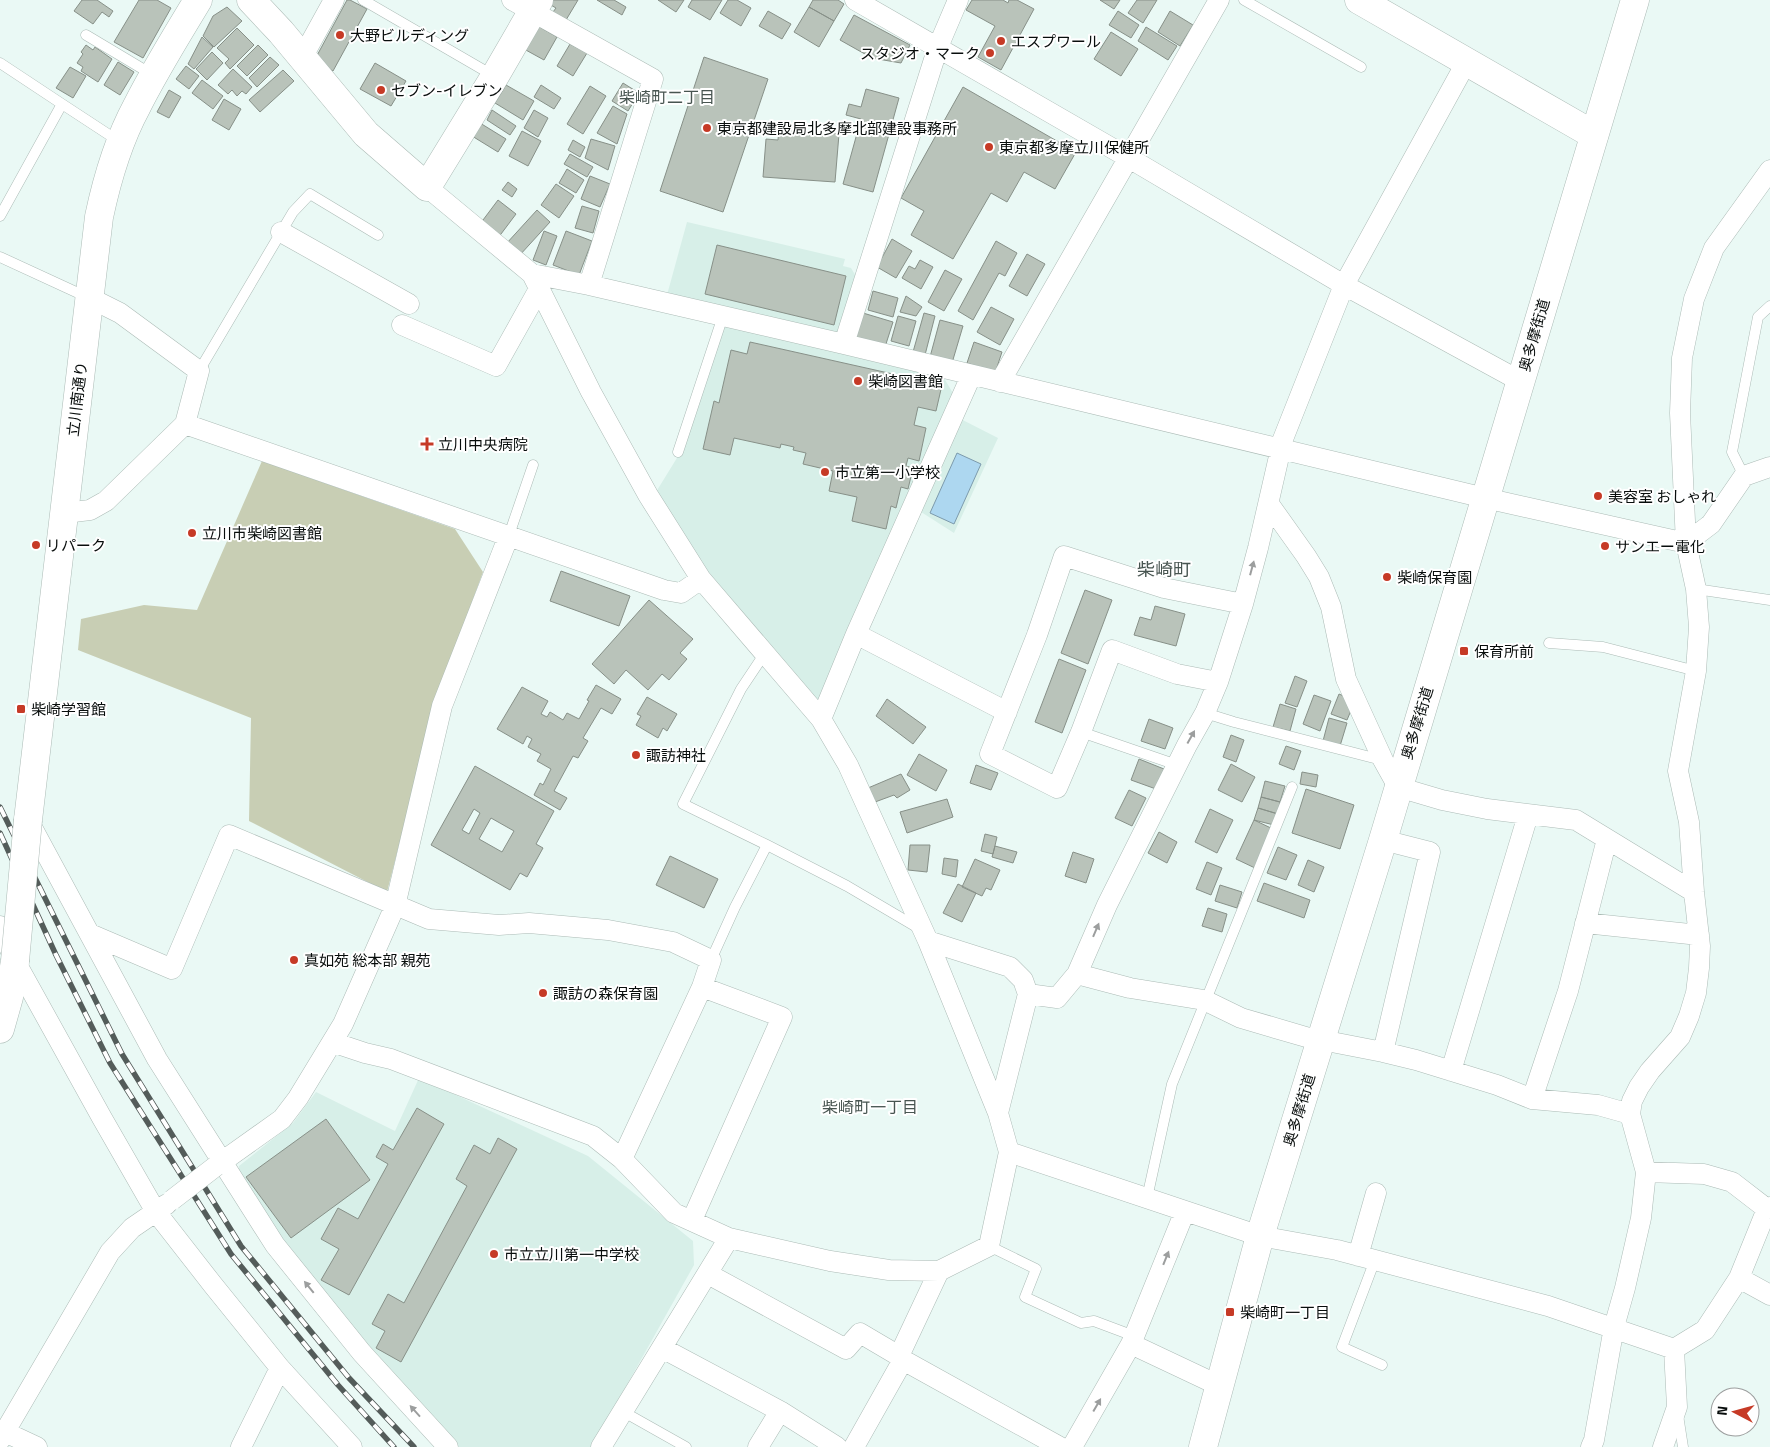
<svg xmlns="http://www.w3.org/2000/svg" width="1770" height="1447" viewBox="0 0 1770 1447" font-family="'Titillium Web','Noto Sans JP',sans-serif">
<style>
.built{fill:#d7efe8}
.green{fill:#c8ceb4}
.water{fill:#add7f0;stroke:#7c9aac}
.building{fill:#b9c3ba;stroke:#879088;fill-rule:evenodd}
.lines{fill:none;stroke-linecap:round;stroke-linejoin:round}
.lane-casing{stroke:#acbbb6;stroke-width:11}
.street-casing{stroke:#acbbb6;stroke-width:21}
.secondary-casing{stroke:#acbbb6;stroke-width:29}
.primary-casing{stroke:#acbbb6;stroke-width:29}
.lane{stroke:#fff;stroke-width:10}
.street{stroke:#fff;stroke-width:20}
.secondary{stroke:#fff;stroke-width:28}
.primary{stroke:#fff;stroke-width:28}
.rail-casing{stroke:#545c5a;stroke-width:5.5}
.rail{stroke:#fff;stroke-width:4;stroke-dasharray:11;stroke-linecap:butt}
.street-bridge-casing{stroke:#acbbb6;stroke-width:21;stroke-linecap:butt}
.secondary-bridge-casing{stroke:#acbbb6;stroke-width:29;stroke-linecap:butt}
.street-bridge{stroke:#fff;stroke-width:20}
.secondary-bridge{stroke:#fff;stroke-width:28}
.oneway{fill:#9c9e9e}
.poi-dot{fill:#c63a26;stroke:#fff;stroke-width:2}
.labels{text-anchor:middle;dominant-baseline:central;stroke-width:4;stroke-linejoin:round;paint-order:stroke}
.poi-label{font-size:15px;fill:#080d0c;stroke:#fff;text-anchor:start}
.street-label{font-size:15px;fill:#080d0c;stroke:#fff}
.neighbourhood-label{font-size:16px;fill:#485551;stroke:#fff}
.quarter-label{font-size:18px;fill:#485551;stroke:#fff}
</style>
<rect width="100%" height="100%" fill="#eaf9f5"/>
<path class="built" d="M687,222L845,259L843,266L851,268L857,278L834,352L944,378L954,395L947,412L998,438L954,533L907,503L822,697L815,700L708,578L656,492L680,453L729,310L667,295Z
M419,1078L588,1156L693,1241L694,1265L592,1447H459L367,1347L285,1242L239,1174V1166L293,1123L316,1092L395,1131Z"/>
<path class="green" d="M262,461L455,529L483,572L436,700L387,892L249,821L251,718L78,650L81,619L144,605L197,610Z"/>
<path class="water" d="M957,453L981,464L954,524L930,513Z"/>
<path class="building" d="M82,0H97L113,11L109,17L102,12L93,24L74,11Z
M139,0H157L171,8L143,58L114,42Z
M347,0H350L367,9L333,71L314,61Z
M551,0H578L566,20L553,12L556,8L549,4Z
M597,0H614L626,7L622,15Z
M658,0H684L676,12Z
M692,0H722L710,20L688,7Z
M728,0H737L751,8L741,26L720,13Z
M813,0H838L844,4L834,21L809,7Z
M972,0H1003L1008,3L1009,0H1017L1034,9L1001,70L978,57L995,26L966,10Z
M1100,0H1120L1114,9Z
M1137,0H1157L1143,23L1128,13Z
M227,7L242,21L214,47L203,36L213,16Z
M809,7L834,21L819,47L794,32Z
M768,11L791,24L782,39L759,26Z
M1118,11L1139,25L1131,38L1109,25Z
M1170,11L1193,25L1180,46L1158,32Z
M854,15L910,45L901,63L872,58L840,40Z
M538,26L557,37L544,60L524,49Z
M1146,27L1177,46L1168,60L1138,41Z
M237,28L254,45L230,69L225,63L229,59L217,48Z
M1111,32L1138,49L1121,76L1094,59Z
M202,37L213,47L194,69L188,64Z
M570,44L587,53L573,76L557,66Z
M86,45L93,50L95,47L112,59L98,82L81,71L83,67L77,63L83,54L81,52Z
M258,45L268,55L247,76L237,66Z
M212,52L223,63L207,80L196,69Z
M270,57L279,65L257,87L249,78Z
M704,57L768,79L723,212L660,191Z
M118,62L134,72L120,95L104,85Z
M375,63L406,81L391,106L360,89Z
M186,66L199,76L189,89L176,79Z
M70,67L86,76L73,98L56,88Z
M233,69L252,87L246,94L242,91L237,96L232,90L228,94L218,85Z
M283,70L294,81L260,112L249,100Z
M202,80L223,96L213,109L192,93Z
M623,83L639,93L628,111L612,101Z
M506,85L534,101L523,120L495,103Z
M541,85L561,98L554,109L534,97Z
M590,86L606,96L583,134L567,124Z
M963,87L1076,152L1055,189L1024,172L1007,202L991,193L953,259L911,235L924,211L901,198Z
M866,89L899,98L873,192L843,184L861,119L846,115L849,104L861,107Z
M169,90L181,97L169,118L157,112Z
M224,99L241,109L229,130L212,120Z
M613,106L627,114L617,144L597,133Z
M492,110L516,126L510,135L487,120Z
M534,110L548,118L538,137L524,128Z
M480,123L506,139L498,152L472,136Z
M779,129L839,134L835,182L763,177L766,139L778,140Z
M522,131L541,141L528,166L509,156Z
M591,139L615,146L608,170L585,158Z
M573,140L585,147L580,157L568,150Z
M570,154L593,167L587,177L564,164Z
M567,169L584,180L576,193L559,183Z
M590,176L610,184L600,207L581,199Z
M508,182L517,189L512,197L502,190Z
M556,184L574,196L559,218L541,205Z
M498,200L516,214L498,238L480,224Z
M582,206L599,211L593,233L575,228Z
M537,210L550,222L519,256L506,244Z
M544,231L557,236L546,265L533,260Z
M566,231L592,241L579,275L553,265Z
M892,239L912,251L896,278L877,267Z
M996,241L1017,253L1005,276L999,273L973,320L958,311Z
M717,245L846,276L834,325L705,294Z
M1027,254L1045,264L1027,296L1009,286Z
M920,260L933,267L921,289L902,278L909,266L915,269Z
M945,270L962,279L944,311L928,302Z
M873,291L898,298L893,317L868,310Z
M906,296L922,307L916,316L900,312Z
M991,307L1014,319L1000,345L977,332Z
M863,313L893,322L885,347L855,338Z
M924,313L935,316L925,355L913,352Z
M898,316L916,321L909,346L891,341Z
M940,320L963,326L952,363L930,357Z
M750,342L942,385L936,411L918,407L914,425L926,428L919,461L908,458L906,466L913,468L908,489L901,487L896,508L891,506L886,529L852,521L857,497L829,491L833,471L803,464L806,453L793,450L794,447L781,444L780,448L734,438L730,455L703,449L714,401L719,403L731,350L747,354Z
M974,342L1002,352L995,373L967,363Z
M561,571L630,596L619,626L550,601Z
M1085,590L1112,600L1088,664L1061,653Z
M649,600L693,639L680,653L687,659L669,680L662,674L648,690L626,670L614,684L592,664Z
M1155,606L1185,614L1176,646L1134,635L1140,617L1151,620Z
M1059,659L1086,670L1062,733L1035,722Z
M1295,676L1307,681L1297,707L1285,703Z
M596,685L621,699L612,714L601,708L583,738L588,741L578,758L573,756L554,791L567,798L560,810L534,795L540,783L543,785L551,769L537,761L541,754L528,747L532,739L527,736L523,744L497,729L522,687L548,701L541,714L547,717L550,712L563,720L567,713L579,719L589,701L587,700Z
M1339,694L1355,701L1347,720L1331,714Z
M1314,695L1331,701L1320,731L1303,724Z
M647,697L677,714L667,731L663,728L658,738L636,725L641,716L637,714Z
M887,699L926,727L913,744L876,716Z
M1280,704L1296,709L1290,731L1273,727Z
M1329,718L1347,723L1340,746L1323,741Z
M1149,719L1173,728L1165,749L1141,741Z
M1231,735L1244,740L1236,762L1223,757Z
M1286,746L1301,751L1294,770L1279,764Z
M919,754L947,770L936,791L907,775Z
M1139,759L1164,769L1156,789L1131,780Z
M1231,764L1255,777L1242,802L1218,790Z
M976,765L998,773L991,790L970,783Z
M475,766L554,811L536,844L543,848L527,877L520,873L510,890L431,845ZM474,809L480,813L469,834L462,830ZM491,818L514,831L502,852L479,839Z
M1302,772L1318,775L1316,787L1300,784Z
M901,774L910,790L897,798L894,795L875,802L868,788Z
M1265,781L1285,786L1280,802L1261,797Z
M1306,789L1354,805L1340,849L1292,833Z
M1129,790L1146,798L1132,826L1115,818Z
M1261,797L1280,802L1278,814L1258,808Z
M947,799L953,817L907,833L900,812Z
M1258,808L1278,814L1274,825L1254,820Z
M1210,809L1233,820L1217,853L1195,842Z
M1254,820L1273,829L1255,868L1236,859Z
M1159,832L1177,842L1167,863L1148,853Z
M985,834L997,837L993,854L981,851Z
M910,845H930L927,872L908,870Z
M995,846L1017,852L1013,863L992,857Z
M1278,847L1297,855L1286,880L1267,873Z
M1073,852L1094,859L1086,883L1065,876Z
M670,856L718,879L704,908L656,885Z
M944,858L958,860L956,877L942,874Z
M975,859L1000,870L991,890L986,888L982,896L962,887Z
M1308,860L1324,867L1314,892L1298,885Z
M1207,862L1222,868L1211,895L1196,889Z
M1264,883L1310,900L1304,918L1257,901Z
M958,884L976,893L962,922L943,913Z
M1220,885L1242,892L1237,908L1215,901Z
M1208,908L1227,914L1222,932L1202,926Z
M417,1108L444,1124L349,1295L321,1280L339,1249L321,1239L338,1208L358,1219L388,1164L376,1157L383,1144L393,1150Z
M326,1119L370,1180L291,1238L246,1177Z
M498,1138L517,1149L401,1362L376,1348L385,1331L372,1324L388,1294L404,1303L467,1186L456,1179L474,1145L490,1154Z"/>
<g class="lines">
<g class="lane-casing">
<path id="lane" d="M363,0L494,76
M1244,0L1361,67
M86,35L153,75
M0,63L62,104L0,216
M62,104L120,142
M0,257L89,298
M199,371L293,212L310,194L378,235
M678,452L723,316
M1744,476L1732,452L1758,317L1770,306
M509,535L533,465
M1696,589L1770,600
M1549,643L1603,647L1696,671
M765,653L741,689L683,804L767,845L847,886L920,929
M1205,713L1234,722L1382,760
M1081,732L1177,765
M711,960L735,907L767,845
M1147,1198L1172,1084L1292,787
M989,1246L1036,1269L1025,1297L1081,1323L1094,1321L1134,1336
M1375,1260L1342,1347L1382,1365
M622,1411L686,1447
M1678,1415L1683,1447"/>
</g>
<g class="street-casing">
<path id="street" d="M512,0L653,79L589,285
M855,0L1129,158L1344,285L1520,381
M302,58L334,0
M427,187L532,274L591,392L648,495L701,579L821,719L848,765L928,941L998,1113L1009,1152L1260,1236L1337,1250L1548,1306L1674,1349
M281,232L409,304
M532,274L589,285L844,344L1485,498L1686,543L1711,524L1744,476L1770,467
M402,325L496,366L539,289
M844,344L938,47L958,0
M1000,382L1219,0
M185,424L664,590L681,593L701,579
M1269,504L1306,556L1319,577L1331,607L1346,679L1383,760L1398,787L1442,800L1487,809L1576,820L1694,892
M65,513L90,510L106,501L185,424L199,371L120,313L90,298
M856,634L1007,712
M1218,682L1177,674L1112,650L1081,732L1057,788L990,754L1037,635L1064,556L1164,588L1243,604
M821,719L856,634L971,376
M28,820L157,1059L275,1245L362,1353L448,1447
M1383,840L1430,852L1383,1052
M1585,923L1699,935
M0,926L15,961L102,1118L156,1212L213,1285L280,1368L352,1447
M90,934L172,969L229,835L429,919L499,925L529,923L608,930L673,942L711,960L702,987
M928,941L1010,967L1023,980L1028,994L1057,998L1077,974L1107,905L1187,745L1205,713L1218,682L1243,604L1258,548L1283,439L1344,285L1467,61
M1077,974L1130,988L1204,1000L1241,1018L1306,1037L1383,1052L1416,1060L1497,1085L1532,1099L1598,1105L1630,1114
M332,1042L365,1053L391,1059L593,1136L622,1159L674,1213L729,1238
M1451,1071L1528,815
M1532,1099L1568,991L1607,839
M998,1113L1028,994
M622,1159L702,987L782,1017L692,1220
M216,1166L282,1119L298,1098L343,1024L395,906L442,706L509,535
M1646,1172L1704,1174L1732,1182L1767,1209
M1358,1256L1376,1193
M708,1274L846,1349L860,1333L899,1356
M1739,1278L1770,1295
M1131,1344L1220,1386
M662,1348L780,1411L837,1447
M1674,1349L1705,1330L1739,1278L1767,1209L1770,1207
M903,1360L1060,1447
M5,1432L37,1447
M0,1440L110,1252L132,1228L167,1204
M241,1447L280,1368
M601,1447L729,1238L830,1261L889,1270L939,1271
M758,1447L780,1411
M854,1447L903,1360L899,1356L939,1271L989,1246L1009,1152
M1072,1447L1131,1344L1185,1211
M1591,1447L1594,1440L1614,1327L1625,1288L1641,1218L1646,1172L1630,1114L1632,1101L1639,1087L1650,1071L1680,1037L1689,1016L1696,993L1699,968L1700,946L1694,892L1689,822L1678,771L1696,671L1699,627L1696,589L1686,543L1680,413L1682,358L1694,299L1714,248L1770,170
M1663,1447L1677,1407L1674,1349"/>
</g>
<g class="secondary-casing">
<path id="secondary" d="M251,0L281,32L366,134L427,187L495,76L539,0
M1359,0L1594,135
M28,820L99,217C107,179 118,141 137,106C155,70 177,35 198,0
M0,1029L9,997L15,961"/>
</g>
<g class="primary-casing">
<path id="primary" d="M1203,1447L1260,1236L1383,840L1635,0"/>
</g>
<use href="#lane" class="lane"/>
<use href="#street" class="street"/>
<use href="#secondary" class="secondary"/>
<use href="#primary" class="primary"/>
<g class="rail-casing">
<path id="rail" d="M0,807L122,1054L241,1246L349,1378L414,1447
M0,833L56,955L110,1063L231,1254L338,1385L394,1447"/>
</g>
<use href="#rail" class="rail"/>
<g class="street-bridge-casing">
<path id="street-bridge" d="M172,1200L216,1166"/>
</g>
<g class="secondary-bridge-casing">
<path id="secondary-bridge" d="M15,961L28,820"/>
</g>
<use href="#street-bridge" class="street-bridge"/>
<use href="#secondary-bridge" class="secondary-bridge"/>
</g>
<defs><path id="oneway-solid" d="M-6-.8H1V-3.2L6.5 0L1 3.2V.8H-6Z" transform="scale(1.25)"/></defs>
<g class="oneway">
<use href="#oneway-solid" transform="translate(1252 568) rotate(-75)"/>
<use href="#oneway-solid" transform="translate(1191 737) rotate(-61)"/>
<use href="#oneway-solid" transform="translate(1096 930) rotate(-67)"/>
<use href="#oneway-solid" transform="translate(1166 1258) rotate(-68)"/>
<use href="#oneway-solid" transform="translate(309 1287) rotate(-129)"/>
<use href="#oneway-solid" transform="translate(1097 1405) rotate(-60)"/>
<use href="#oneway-solid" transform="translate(415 1411) rotate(-132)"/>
</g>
<g class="poi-dot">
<circle cx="340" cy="35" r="5"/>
<circle cx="1001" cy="41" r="5"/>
<circle cx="990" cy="53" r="5"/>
<circle cx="381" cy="90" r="5"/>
<circle cx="707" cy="128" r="5"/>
<circle cx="989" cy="147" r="5"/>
<circle cx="858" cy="381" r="5"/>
<path d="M424.5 436.5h5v5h5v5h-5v5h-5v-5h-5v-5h5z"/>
<circle cx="825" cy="472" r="5"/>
<circle cx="1598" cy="496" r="5"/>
<circle cx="192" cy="533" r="5"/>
<circle cx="36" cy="545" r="5"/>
<circle cx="1605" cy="546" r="5"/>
<circle cx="1387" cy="577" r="5"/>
<rect x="1459" y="646" width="10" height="10" rx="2.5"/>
<rect x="16" y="704" width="10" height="10" rx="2.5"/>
<circle cx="636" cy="755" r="5"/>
<circle cx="294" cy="960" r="5"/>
<circle cx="543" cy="993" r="5"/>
<circle cx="494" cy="1254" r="5"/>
<rect x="1225" y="1307" width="10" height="10" rx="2.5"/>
</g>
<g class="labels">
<g class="poi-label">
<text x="350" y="35">大野ビルディング</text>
<text x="1011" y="41">エスプワール</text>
<text x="980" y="53" text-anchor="end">スタジオ・マーク</text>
<text x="391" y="90">セブン-イレブン</text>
<text x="717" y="128">東京都建設局北多摩北部建設事務所</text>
<text x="999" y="147">東京都多摩立川保健所</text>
<text x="868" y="381">柴崎図書館</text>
<text x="438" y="444">立川中央病院</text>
<text x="835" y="472">市立第一小学校</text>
<text x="1608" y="496">美容室 おしゃれ</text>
<text x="202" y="533">立川市柴崎図書館</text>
<text x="46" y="545">リパーク</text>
<text x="1615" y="546">サンエー電化</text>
<text x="1397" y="577">柴崎保育園</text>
<text x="1474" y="651">保育所前</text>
<text x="31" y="709">柴崎学習館</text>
<text x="646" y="755">諏訪神社</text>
<text x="304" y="960">真如苑 総本部 親苑</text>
<text x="553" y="993">諏訪の森保育園</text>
<text x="504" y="1254">市立立川第一中学校</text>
<text x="1240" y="1312">柴崎町一丁目</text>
</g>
<g class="street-label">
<text transform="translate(1534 335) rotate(-74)">奥多摩街道</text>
<text transform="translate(77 399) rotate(-83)">立川南通り</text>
<text transform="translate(1417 723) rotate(-73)">奥多摩街道</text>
<text transform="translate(1299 1110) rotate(-73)">奥多摩街道</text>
</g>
<g class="neighbourhood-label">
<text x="667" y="97">柴崎町二丁目</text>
<text x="870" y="1107">柴崎町一丁目</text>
</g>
<g class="quarter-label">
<text x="1164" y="569">柴崎町</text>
</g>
</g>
<g transform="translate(1735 1412) rotate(276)"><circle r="24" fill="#ffffff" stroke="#9c9e9e"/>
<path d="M0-4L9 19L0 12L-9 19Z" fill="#c63a26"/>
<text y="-8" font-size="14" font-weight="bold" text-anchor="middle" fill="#080d0c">N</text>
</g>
</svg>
